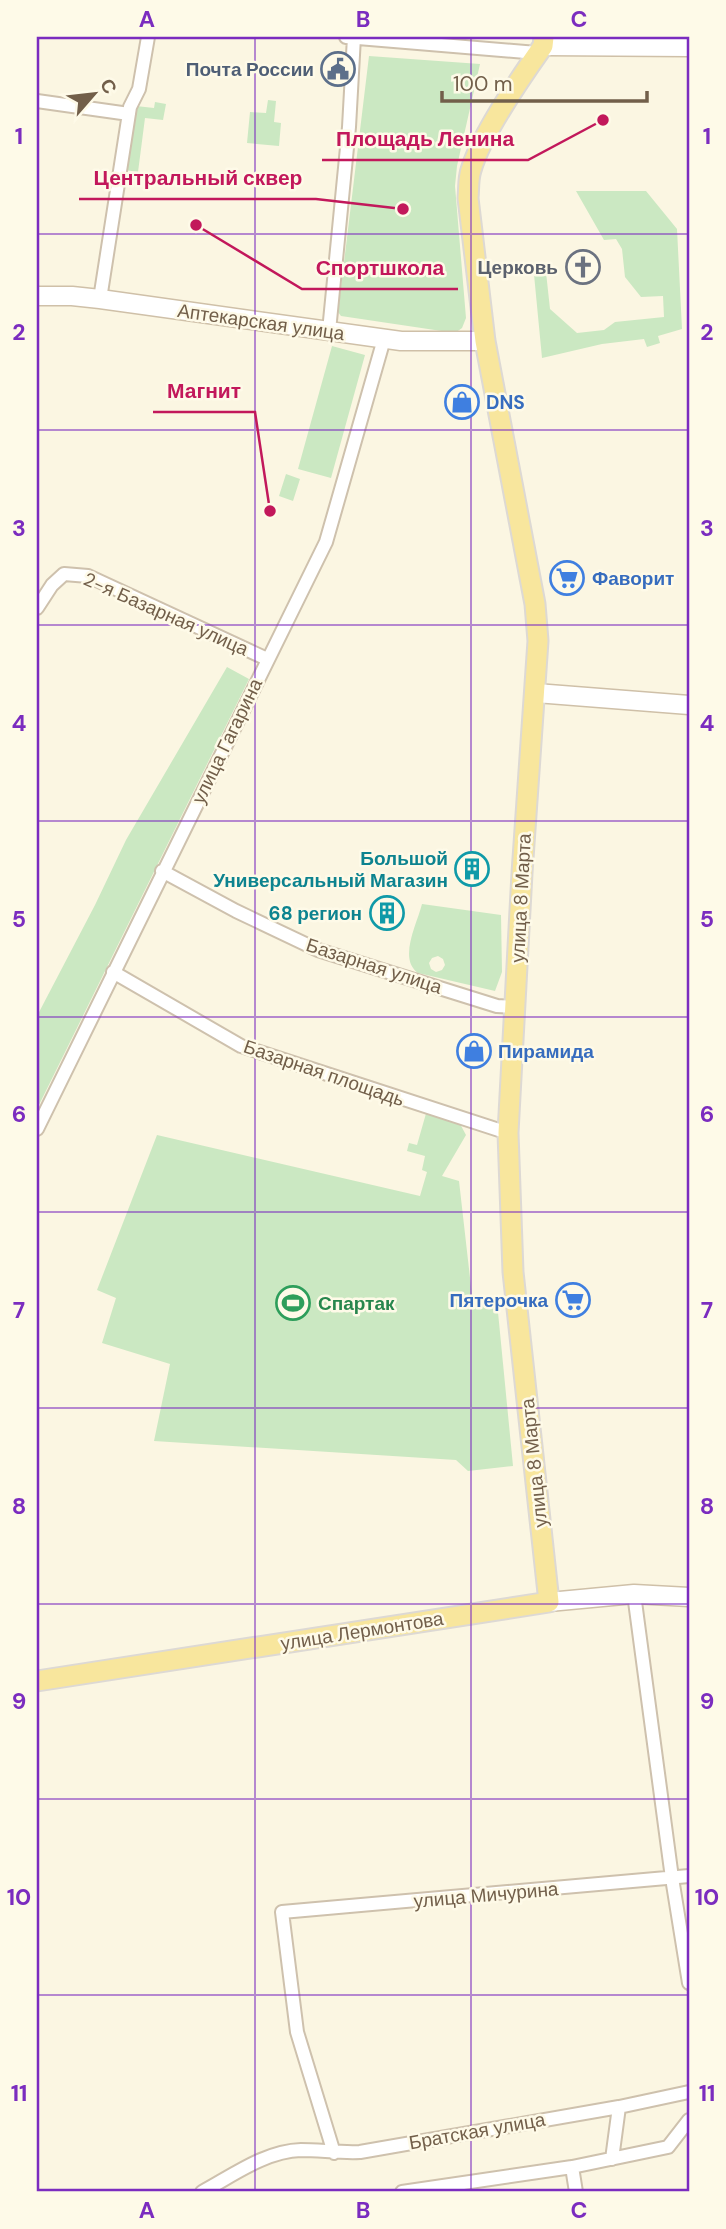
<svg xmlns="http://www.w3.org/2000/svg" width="726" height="2229" viewBox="0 0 726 2229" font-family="'DM Sans',sans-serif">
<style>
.green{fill:#cbe8c2;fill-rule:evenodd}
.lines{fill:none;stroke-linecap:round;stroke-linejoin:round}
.street-casing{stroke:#cec1ad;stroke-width:16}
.secondary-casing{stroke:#cfc0a8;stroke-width:21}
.primary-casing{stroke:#ddd9d4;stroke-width:23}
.street{stroke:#fff;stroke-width:12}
.secondary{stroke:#fff;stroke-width:18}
.primary{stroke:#f8e69d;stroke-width:19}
.grid{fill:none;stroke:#7b2cbf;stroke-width:2;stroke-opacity:0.55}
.labels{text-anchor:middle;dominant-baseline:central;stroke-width:5;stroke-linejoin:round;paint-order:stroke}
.service-label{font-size:19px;font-weight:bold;fill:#4e5e75;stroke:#fefae8;text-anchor:end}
.worship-label{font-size:19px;font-weight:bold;fill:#5b616d;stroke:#fefae8;text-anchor:end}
.street-label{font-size:19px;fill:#725f4a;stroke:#fefae8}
.shop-label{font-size:19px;font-weight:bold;fill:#366cbe;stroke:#fefae8;text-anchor:start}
.culture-label{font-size:19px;font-weight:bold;fill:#0d838f;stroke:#fefae8;text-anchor:end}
.leisure-label{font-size:19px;font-weight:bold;fill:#27864d;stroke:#fefae8;text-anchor:start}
.leader{fill:none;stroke:#c2185b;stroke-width:2.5}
.callout-dot{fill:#c2185b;stroke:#fefae8;stroke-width:2.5}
.callout-label{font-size:21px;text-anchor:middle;font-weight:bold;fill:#c2185b;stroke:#fefae8;stroke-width:5;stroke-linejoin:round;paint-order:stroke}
.neatline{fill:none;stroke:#7b2cbf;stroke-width:2.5}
.grid-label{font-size:23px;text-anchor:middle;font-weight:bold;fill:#7b2cbf}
</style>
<rect width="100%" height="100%" fill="#fbf6e2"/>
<path class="green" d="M369,56L480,64L457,166L455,186L466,318L462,328L455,333L341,316L338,312Z
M268,100L276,101L274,122L281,123L279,146L247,143L250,112L266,113Z
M155,102L166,104L163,120L145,118L138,172L125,170L136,106L154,108Z
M576,191H646L677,229L682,329L658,336L660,343L647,347L644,339L602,344L542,358L533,264L545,263L550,309L577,333L604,330L615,322L664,317L663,296L641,297L625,277L622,249L616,239L604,240Z
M332,346L365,355L331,478L298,469Z
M286,474L300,479L293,501L279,496Z
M227,667L249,679L37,1109V1016L95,905L126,840Z
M422,904L501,915L502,972L495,991L418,973C398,959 417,924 422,904ZM438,956L443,959L445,965L442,970L436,972L431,969L429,963L432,958Z
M427,1110L459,1122L466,1135L442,1176L459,1181L473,1304L497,1302L513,1466L468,1471L456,1460L154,1441L170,1364L102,1343L116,1298L97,1290L157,1135L420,1196L427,1172L422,1170L425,1156L407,1151L409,1143L417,1145Z"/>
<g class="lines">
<g class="street-casing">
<path id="street" d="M346,37L537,53
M37,101L129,114
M100,299L130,107L139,89L148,37
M329,331L349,127L354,37
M37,608L52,585L64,574L88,576L267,659
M162,871L236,911L318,950L497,1006L515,1007
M113,972L241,1046L508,1133
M37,1129L326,542L384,339
M634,1594L672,1878L689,1983
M334,2153L297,2032L282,1912L689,1876
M612,2159L619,2107
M572,2167L576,2192
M202,2192C232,2176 265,2151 301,2150C320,2150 340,2153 360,2152L619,2107L689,2092
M402,2192L572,2167L668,2147L689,2120"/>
</g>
<g class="secondary-casing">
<path id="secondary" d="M543,46L689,47
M37,296H72L100,299L401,341H485
M536,693L689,705
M549,1602L634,1594L689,1597"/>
</g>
<g class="primary-casing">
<path id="primary" d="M37,1681L549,1602L513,1272L508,1133L522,873L538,641L535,604L485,341L468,198C469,189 468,179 471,170C481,135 521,77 543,46L544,37"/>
</g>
<use href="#street" class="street"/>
<use href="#secondary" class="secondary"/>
<use href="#primary" class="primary"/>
</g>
<path class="grid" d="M255,37V2192M471,37V2192M37,234H689M37,430H689M37,625H689M37,821H689M37,1017H689M37,1212H689M37,1408H689M37,1604H689M37,1799H689M37,1995H689"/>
<defs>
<g id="civic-ring" transform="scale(1.75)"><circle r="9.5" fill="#fefae8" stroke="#5c6f8a" stroke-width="1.5"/><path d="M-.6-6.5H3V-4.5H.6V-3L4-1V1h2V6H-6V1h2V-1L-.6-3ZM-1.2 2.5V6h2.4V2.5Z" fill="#5c6f8a"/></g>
<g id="church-ring" transform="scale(1.75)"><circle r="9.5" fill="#fefae8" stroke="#6b7280" stroke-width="1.5"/><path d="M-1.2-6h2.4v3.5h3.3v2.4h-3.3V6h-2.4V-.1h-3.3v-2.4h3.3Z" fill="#6b7280"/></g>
<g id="shop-ring" transform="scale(1.75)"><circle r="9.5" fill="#fefae8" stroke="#3f7fe0" stroke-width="1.5"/><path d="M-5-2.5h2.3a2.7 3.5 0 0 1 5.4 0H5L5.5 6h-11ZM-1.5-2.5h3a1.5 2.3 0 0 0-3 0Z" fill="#3f7fe0"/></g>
<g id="supermarket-ring" transform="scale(1.75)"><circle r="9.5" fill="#fefae8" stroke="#3f7fe0" stroke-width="1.5"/><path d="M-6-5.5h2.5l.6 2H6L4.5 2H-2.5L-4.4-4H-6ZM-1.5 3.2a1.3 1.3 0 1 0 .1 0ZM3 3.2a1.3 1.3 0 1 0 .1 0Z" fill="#3f7fe0"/></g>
<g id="building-ring" transform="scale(1.75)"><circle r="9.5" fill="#fefae8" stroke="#0f9aa8" stroke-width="1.5"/><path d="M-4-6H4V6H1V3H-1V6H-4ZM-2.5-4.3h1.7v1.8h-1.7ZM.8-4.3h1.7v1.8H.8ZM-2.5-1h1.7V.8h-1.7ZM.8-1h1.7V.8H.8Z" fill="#0f9aa8"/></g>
<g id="stadium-ring" transform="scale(1.75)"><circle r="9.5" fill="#fefae8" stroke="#2e9e5b" stroke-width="1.5"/><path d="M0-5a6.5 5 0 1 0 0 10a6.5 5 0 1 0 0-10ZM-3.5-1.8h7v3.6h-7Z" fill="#2e9e5b"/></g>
</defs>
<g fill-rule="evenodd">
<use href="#civic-ring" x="338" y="69"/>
<use href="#church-ring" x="583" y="267"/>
<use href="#shop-ring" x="462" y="402"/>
<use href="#supermarket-ring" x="567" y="578"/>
<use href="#building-ring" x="472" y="869"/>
<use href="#building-ring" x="387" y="913"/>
<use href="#shop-ring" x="474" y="1051"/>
<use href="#supermarket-ring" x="573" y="1300"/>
<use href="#stadium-ring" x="293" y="1303"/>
</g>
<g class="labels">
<g class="service-label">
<text x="314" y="69">Почта России</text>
</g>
<g class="worship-label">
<text x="558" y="267">Церковь</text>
</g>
<g class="street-label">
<text transform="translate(261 322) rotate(8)">Аптекарская улица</text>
<text transform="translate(166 614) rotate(24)">2-я Базарная улица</text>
<text transform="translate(227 741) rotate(-64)">улица Гагарина</text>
<text transform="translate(521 898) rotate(-87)">улица 8 Марта</text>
<text transform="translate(374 966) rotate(18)">Базарная улица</text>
<text transform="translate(324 1073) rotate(19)">Базарная площадь</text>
<text transform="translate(534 1463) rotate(-96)">улица 8 Марта</text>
<text transform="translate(362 1631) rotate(-9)">улица Лермонтова</text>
<text transform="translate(486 1895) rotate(-5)">улица Мичурина</text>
<text transform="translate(477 2131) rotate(-10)">Братская улица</text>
</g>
<g class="shop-label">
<text x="486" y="402">DNS</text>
<text x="592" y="578">Фаворит</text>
<text x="498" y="1051">Пирамида</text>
<text x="548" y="1300" text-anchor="end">Пятерочка</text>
</g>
<g class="culture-label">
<text x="448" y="858">Большой<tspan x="448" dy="22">Универсальный Магазин</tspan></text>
<text x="362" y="913">68 регион</text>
</g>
<g class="leisure-label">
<text x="318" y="1303">Спартак</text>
</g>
</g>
<path class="leader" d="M603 120L528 160H322M403 209L316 199H79M196 225L302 289H458M270 511L255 412H153"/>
<g class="callout-dot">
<circle cx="603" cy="120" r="7"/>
<circle cx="403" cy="209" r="7"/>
<circle cx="196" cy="225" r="7"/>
<circle cx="270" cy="511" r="7"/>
</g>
<g class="callout-label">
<text x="425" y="146">Площадь Ленина</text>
<text x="198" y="185">Центральный сквер</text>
<text x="380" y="275">Спортшкола</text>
<text x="204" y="398">Магнит</text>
</g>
<rect width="726" height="2229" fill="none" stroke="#fefae8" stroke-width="77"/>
<g transform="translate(94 94) rotate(62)" stroke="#fefae8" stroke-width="5" paint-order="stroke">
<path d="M0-5L12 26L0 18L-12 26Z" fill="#725f4a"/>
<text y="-10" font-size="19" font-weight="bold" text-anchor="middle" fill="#725f4a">С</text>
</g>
<path d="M442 91v10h205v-10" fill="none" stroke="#725f4a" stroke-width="3.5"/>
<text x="453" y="91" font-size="21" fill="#725f4a" stroke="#fefae8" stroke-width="5" paint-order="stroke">100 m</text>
<rect x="38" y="38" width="650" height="2152" class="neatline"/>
<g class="grid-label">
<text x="147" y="27">A</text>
<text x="363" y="27">B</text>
<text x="579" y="27">C</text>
<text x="19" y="144">1</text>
<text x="707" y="144">1</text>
<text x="19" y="340">2</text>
<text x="707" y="340">2</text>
<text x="19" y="536">3</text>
<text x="707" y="536">3</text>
<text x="19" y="731">4</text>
<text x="707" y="731">4</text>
<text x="19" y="927">5</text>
<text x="707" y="927">5</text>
<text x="19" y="1122">6</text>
<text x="707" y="1122">6</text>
<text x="19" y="1318">7</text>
<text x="707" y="1318">7</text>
<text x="19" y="1514">8</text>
<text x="707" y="1514">8</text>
<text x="19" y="1709">9</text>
<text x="707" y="1709">9</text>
<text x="19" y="1905">10</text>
<text x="707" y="1905">10</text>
<text x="19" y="2101">11</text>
<text x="707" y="2101">11</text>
<text x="147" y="2218">A</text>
<text x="363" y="2218">B</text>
<text x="579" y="2218">C</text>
</g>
</svg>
